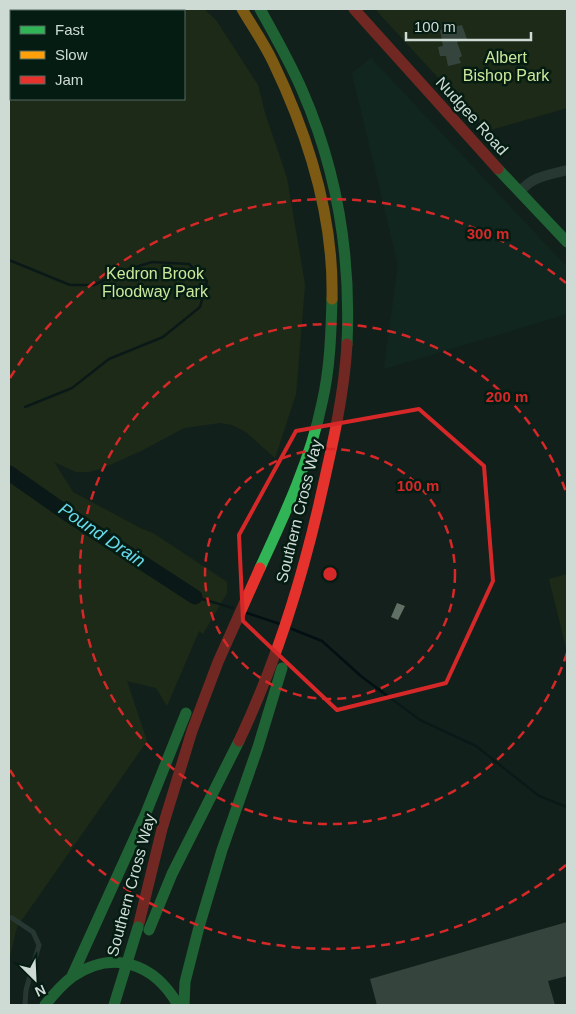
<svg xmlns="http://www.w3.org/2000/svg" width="576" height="1014" viewBox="0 0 576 1014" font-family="Arial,sans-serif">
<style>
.built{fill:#102d22}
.green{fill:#293612;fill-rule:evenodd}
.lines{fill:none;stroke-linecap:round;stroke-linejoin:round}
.stream{stroke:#021013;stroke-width:2.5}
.river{stroke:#021013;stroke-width:15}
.building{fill:#617065}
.lane{stroke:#415451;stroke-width:5}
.street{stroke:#415451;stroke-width:10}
.fast{stroke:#30b455;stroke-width:11}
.slow{stroke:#ff9f0a;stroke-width:11}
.jam{stroke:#e5322d;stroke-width:11}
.fast-bridge{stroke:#30b455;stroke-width:11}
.marked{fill:none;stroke:#d62828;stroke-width:4;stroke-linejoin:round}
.ring{fill:none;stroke:#d62828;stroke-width:2.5;stroke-dasharray:9 6}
.labels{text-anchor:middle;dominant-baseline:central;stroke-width:5;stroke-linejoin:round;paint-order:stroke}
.park-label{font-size:16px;fill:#cde89a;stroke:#051c13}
.street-label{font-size:16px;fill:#cedbd5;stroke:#051c13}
.water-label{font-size:18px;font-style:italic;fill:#67d9eb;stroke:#051c13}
.centre{fill:#d62828;stroke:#051c13;stroke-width:2.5}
.ring-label{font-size:15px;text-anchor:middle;font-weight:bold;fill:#d62828;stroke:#051c13;stroke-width:5;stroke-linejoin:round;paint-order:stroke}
</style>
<rect width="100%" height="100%" fill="#13201b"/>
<path class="built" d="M371,58L567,267V314L384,369L398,265L352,73Z"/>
<path class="green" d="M9,9H204L216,20L258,85L265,113L287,178L305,285L296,394L275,458L246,432L232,425L220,423L184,428L143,450L103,468L89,472H76L54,462L73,492L142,529L153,533L227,582V593L203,634L199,631L167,706L156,688L127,681L147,741L17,927L9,960ZM11,11H184V99H11Z
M375,9H567V108L487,131Z
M567,574V652L549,579Z"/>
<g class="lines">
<path class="stream" d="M9,260L70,285H94L123,271L152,262L189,264L207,281L200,307L163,337L109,359L72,388L25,407
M195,597L233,608
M247,613L280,624
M292,629L322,641L362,677L420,720L476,746L539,796L567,807"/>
<path class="river" d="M9,473L69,515L195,597"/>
</g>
<path class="building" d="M462,25L467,39L457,42L462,56L459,58L461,63L448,66L446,56H440L438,47L443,46L440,30Z
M397,603L405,606L398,620L391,617Z
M567,922V976L548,981L555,1005H377L370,979Z"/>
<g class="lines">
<path class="lane" d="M12,918L33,932L39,945L26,990L25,1005"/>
<path class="street" d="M520,192C532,176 549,175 567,170"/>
<path class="fast" d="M260,9C275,36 290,62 302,90C337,170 351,257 347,344
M498,169L567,242
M260,568C285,514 310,461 322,403C330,369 331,334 332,299
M149,930L172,874L239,741
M72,976L146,813L186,713
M45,1005C53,995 61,985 72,977C113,949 154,963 178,1005
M184,1005L185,982L199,927L222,850L258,747L282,668"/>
<path class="slow" d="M242,9C252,26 264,43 273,62C308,135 334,217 332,299"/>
<path class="jam" d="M354,9L498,169
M239,741C275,665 300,586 319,504C331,451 344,398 347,344
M139,923L162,829L192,731L218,662L260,568"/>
<path class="fast-bridge" d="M114,1005L138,927"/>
</g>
<path d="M0 0H576V1014H0ZM419,409L484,466L493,581L446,683L337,710L243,621L239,535L296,431Z" fill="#13201b" fill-opacity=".55" fill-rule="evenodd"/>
<path class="marked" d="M419,409L484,466L493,581L446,683L337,710L243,621L239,535L296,431Z"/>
<g class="ring">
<circle cx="330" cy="574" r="125"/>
<path d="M567 653A250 250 0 1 1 567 495"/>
<path d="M566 865A375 375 0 0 1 10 770M10 378A375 375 0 0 1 566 283"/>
</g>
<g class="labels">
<g class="park-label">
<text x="506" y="57">Albert<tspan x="506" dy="18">Bishop Park</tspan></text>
<text x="155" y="273">Kedron Brook<tspan x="155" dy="18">Floodway Park</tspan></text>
</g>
<g class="street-label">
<text transform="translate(472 116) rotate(48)">Nudgee Road</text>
<text transform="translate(299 511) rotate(-76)">Southern Cross Way</text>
<text transform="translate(131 885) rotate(-75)">Southern Cross Way</text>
</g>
<g class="water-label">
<text transform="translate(102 535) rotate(34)">Pound Drain</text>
</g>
</g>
<circle cx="330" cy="574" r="8" class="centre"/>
<g class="ring-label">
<text x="488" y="239">300 m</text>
<text x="507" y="402">200 m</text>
<text x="418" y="491">100 m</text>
</g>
<rect width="576" height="1014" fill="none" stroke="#cedbd5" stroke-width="20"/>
<rect x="10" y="10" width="175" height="90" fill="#051c13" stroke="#556861"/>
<rect x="20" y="26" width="25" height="8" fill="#30b455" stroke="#556861"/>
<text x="55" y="35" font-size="15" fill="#cedbd5">Fast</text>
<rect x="20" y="51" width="25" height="8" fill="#ff9f0a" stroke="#556861"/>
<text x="55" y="60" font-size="15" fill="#cedbd5">Slow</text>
<rect x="20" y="76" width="25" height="8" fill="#e5322d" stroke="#556861"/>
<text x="55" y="85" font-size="15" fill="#cedbd5">Jam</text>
<g transform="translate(35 979) rotate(156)" stroke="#051c13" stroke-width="4" paint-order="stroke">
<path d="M0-4L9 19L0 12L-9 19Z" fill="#cedbd5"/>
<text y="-8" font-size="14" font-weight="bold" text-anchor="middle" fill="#cedbd5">N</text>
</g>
<path d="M406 32v8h125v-8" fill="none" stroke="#cedbd5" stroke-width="2.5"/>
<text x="414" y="32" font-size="15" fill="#cedbd5" stroke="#051c13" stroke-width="4" paint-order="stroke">100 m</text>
</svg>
